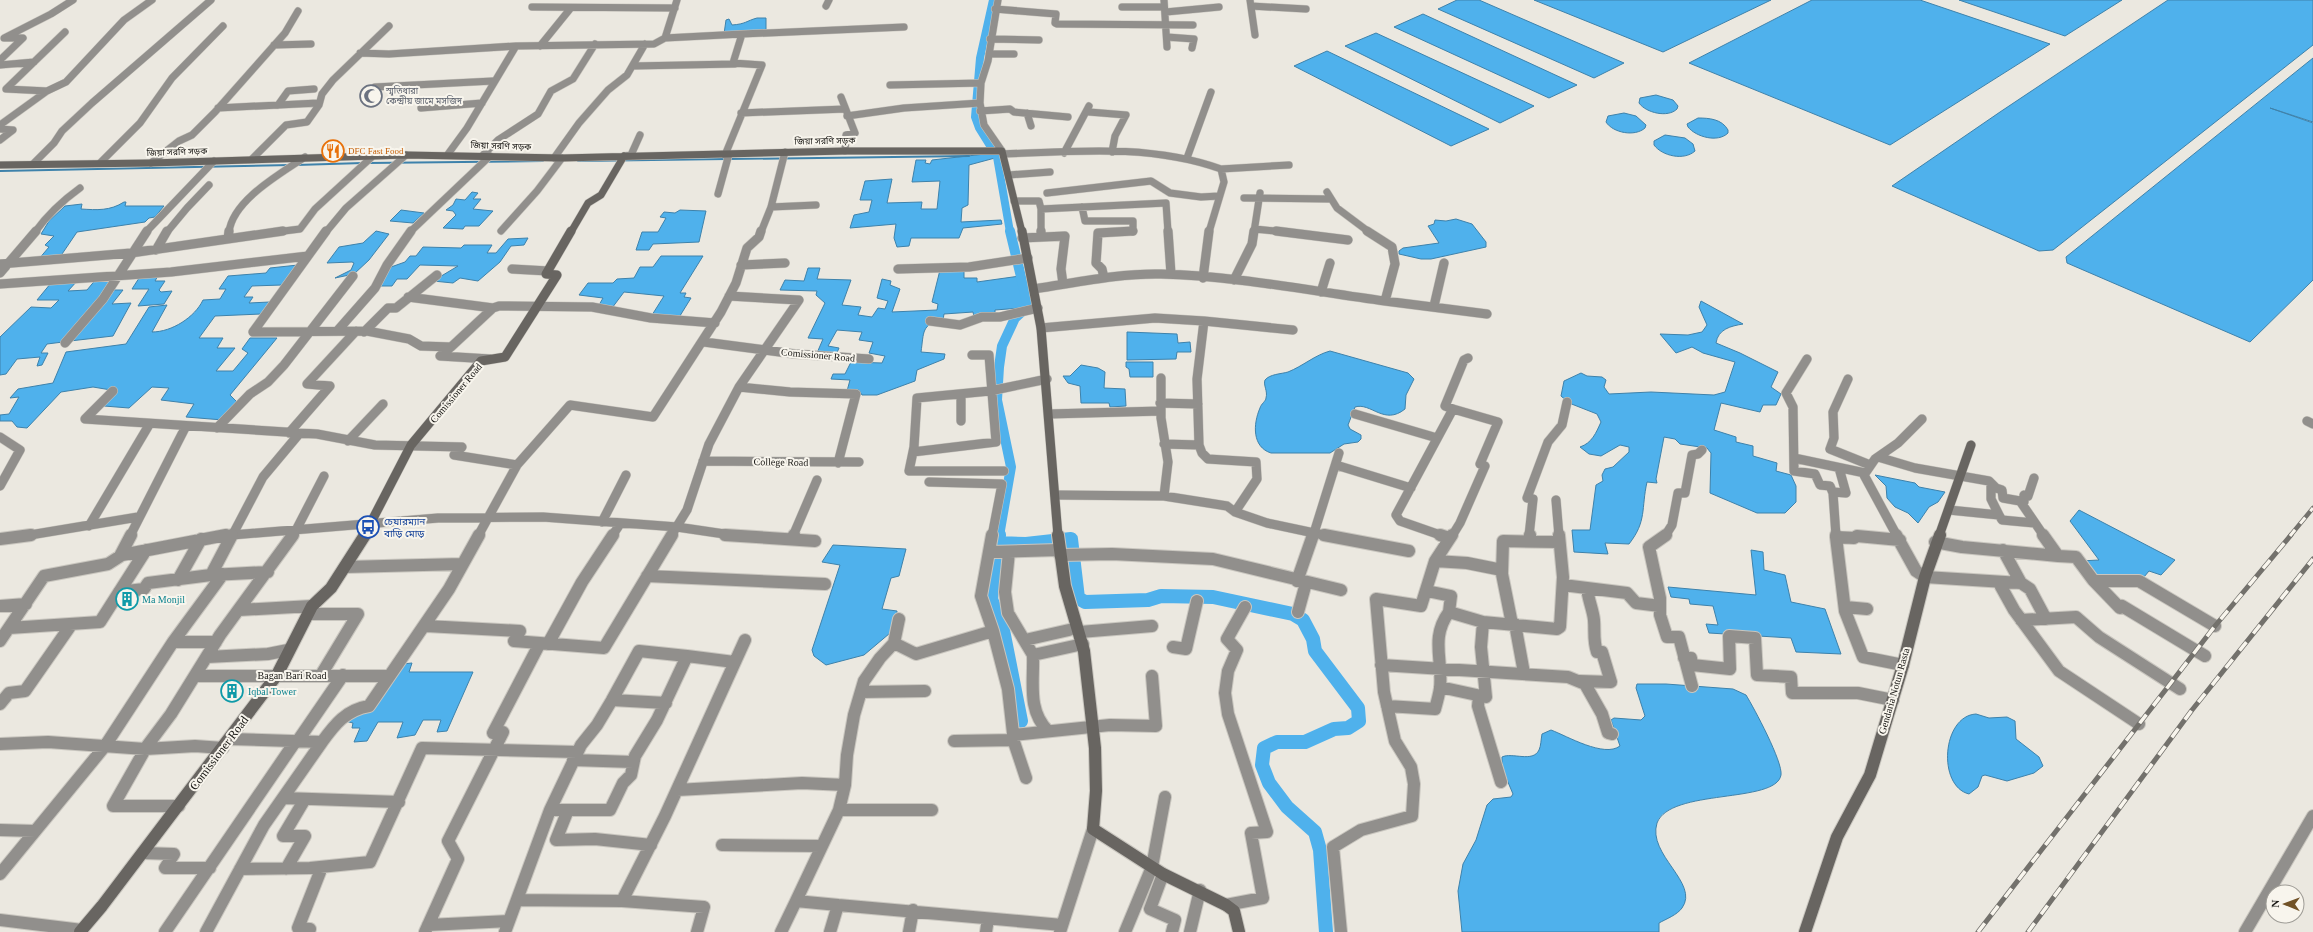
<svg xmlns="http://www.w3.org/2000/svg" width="2313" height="932" viewBox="0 0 2313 932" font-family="'Times New Roman','Noto Sans Bengali',serif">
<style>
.water{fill:#4fb1ec;stroke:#3e82ab}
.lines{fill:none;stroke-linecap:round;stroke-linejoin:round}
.stream{stroke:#3e82ab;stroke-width:2}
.canal-far2{stroke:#4fb1ec;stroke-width:8}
.canal-far1{stroke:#4fb1ec;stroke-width:10}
.canal{stroke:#4fb1ec;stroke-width:14}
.street-far2-casing{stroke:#c9c6bf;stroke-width:8}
.street-far1-casing{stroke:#c9c6bf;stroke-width:10}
.street-casing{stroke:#c9c6bf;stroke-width:14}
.secondary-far2-casing{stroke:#c9c6bf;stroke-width:8}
.secondary-far1-casing{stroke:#c9c6bf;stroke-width:10}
.secondary-casing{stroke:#c9c6bf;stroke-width:14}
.street-far2{stroke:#918f8c;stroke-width:7}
.street-far1{stroke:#918f8c;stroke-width:9}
.street{stroke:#918f8c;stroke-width:12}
.secondary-far2{stroke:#686561;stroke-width:7}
.secondary-far1{stroke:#686561;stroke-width:9}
.secondary{stroke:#686561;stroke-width:12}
.rail-far1-casing{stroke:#73716c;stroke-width:4.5}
.rail-casing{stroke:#73716c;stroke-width:5}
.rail-far1{stroke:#f8f5ed;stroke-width:3;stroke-dasharray:8;stroke-linecap:butt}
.rail{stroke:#f8f5ed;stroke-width:3.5;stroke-dasharray:11;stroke-linecap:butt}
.labels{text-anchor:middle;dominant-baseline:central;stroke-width:4;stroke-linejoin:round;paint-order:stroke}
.far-worship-label{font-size:9px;fill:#5b616d;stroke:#f8f5ed;text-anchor:start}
.far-street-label{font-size:9px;fill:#171613;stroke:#f8f5ed}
.far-food-label{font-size:9px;fill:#c56008;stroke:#f8f5ed;text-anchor:start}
.street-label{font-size:10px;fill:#171613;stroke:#f8f5ed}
.transit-label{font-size:10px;fill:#164399;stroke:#f8f5ed;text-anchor:start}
.culture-label{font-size:10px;fill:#0d838f;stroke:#f8f5ed;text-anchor:start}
.near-street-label{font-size:12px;fill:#171613;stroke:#f8f5ed}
</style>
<rect width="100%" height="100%" fill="#ebe8e0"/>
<path class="water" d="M1457,0H1479L1624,63L1594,78L1438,9Z
M1534,0H1771L1663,52Z
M1812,0H1920L2050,44L1890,145L1689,63Z
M1959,0H2122L2065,36Z
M2168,0H2313V45L2053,250L2039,251L1892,186L2000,112Z
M1423,14L1577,85L1549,98L1394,27Z
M757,18H766V30L724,34L726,20L729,19L732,25C746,24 746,21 757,18Z
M1376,33L1534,106L1500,123L1345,46Z
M1327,51L1489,129L1451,146L1294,66Z
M2313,58V122L2270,108L2313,123V280L2250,342L2067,263L2066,257Z
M1656,95L1673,100L1678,106L1677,109C1668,118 1646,113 1639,103L1640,98Z
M1624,113L1636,116L1646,125L1645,128C1635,137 1613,133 1606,122L1608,116Z
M1698,118C1709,118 1722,119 1728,130V133C1718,143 1696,137 1688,127L1687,124Z
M1665,135L1685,138L1693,144L1695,151C1684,161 1662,156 1654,145V141Z
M994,153L995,158L969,165L968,205L962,208L961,222L1001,220L1002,224L963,228L959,238H911L909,246L897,247L894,238L896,224L850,228L854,215L869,212L872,200H860L865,181L892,179L887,203L922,202L921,209H937L940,181L912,182L916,160H926L925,163L930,164L932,160Z
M472,192L478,193L473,199H481L473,209L493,211L479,226H465L463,229L443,228L456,215L453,211L446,210L453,205L456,199L465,200Z
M124,202H126L125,206H164L155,217L149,218L145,222L77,232L60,257L38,260L49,247L45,245L54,236L41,234L49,221L65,206L82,204L81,209C97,210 110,211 124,202Z
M401,210L424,213L413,223L390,221Z
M680,210L706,211L699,242L653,244L649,250H636L642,232H658L666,218L660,217L664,212L675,213Z
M1456,219L1472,224L1486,242V247L1431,259H1421L1399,254V251L1403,248L1439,243L1428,226L1434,224L1435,220L1446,221Z
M376,231L389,234L369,260L354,274L335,278L351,270L354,263L352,262L327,263L339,247L363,243Z
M528,238L524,245L511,246L500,262L478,281L460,278L453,283L433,281L458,266L420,265L407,279H397L392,286H379L391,267L405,262L410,256H416L423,247L461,248L464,245H492L487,253H496L508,239Z
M661,256H703L680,293H686L684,297L691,298L678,319L652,315L664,296L624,292L612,308L599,305L603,298L579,295L588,283H613L617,279L634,278L640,267H653Z
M298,265L282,285L252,286L244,297H253L249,303L270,302L261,314L215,316L199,338H223L217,348H235L216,371H233L248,353L242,349L250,338H277L230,395L238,403L223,420L186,417L194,404L161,400L169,388L152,387L129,408L104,406L117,391L93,387L61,392L27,428L17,427L12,421H0V415L9,414L19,397L10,398L18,389L53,383L66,352L126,344L149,307L167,305L152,332C172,332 195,317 203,300L220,299L226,289H219L228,276L266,273L270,268Z
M808,268H820L817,279L851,280L842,305L861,307L858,315L872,317L878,308L885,309L888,301L877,298L882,279L891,281L890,285L900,289L892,312L937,310L938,304L932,302L940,270H964V278H977V282L1020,276L1026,301L1021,308L995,310V314L974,317L973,312L944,314L943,320C921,324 924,332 921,352L945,354L944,359L917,370L915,381L877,395H862L859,390L847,391L850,380L831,379L833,374H845L851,362L882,363L885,356L869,353L873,342L859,340L862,332L837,330L828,346L839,348L836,355L817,353L823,339L808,338L825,303L816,295L817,291L780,290L785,280L804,281Z
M159,274L155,281H165L159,290L161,292L172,291L164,304L138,306L149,289H132L141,275Z
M114,276L102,296L63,342L47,344L41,353H48L42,365L37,366L40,357L17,359L6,374L0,375V337L31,307L51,308L59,300H37L51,283L78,280L68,291L87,290L97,278Z
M110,290H123L112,304L131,303L113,336L70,341Z
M1701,301L1743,324C1731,326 1718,329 1716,343L1740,353L1778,372L1771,387L1781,394L1776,405H1763L1760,412L1721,403L1714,430L1736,437V442L1753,446V456L1777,463L1776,471L1791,475L1796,486V502L1785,513H1757L1710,493L1711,453L1707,448L1680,444L1675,439L1664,437L1656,479L1657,483L1647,482C1641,509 1647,521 1629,544L1605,543L1608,554L1574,552L1572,530H1590L1596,485L1603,481L1602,475L1605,469L1613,467L1629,452V447L1620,445L1601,456L1589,454L1580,447C1592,443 1596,433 1601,422L1597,414L1569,403L1561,396L1564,381L1581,373L1587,376L1602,377L1606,380L1604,387L1609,394L1651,392L1714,395L1725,392L1735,362L1703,353L1692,347L1676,353L1660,334L1688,335L1702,332L1707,325L1699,307Z
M1127,332L1177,334L1178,343L1190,342L1191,352H1177L1176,359L1127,360Z
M1330,351L1408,373L1414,379L1406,395L1405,409C1384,426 1371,402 1355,407L1348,425L1350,429L1361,435V439L1358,442L1344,444L1330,453H1271C1252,447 1253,424 1260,408C1261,404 1266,401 1266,398C1268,391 1263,385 1265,380C1270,374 1281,374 1288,372C1303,366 1315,355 1330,351Z
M1126,362H1153V377H1130L1129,369L1126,367Z
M1081,365L1098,368L1105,372L1104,388L1125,389L1126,406L1110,407L1109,403H1081L1080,386L1068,383L1063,376H1070Z
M1875,475L1915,483L1919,487L1945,492L1938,502L1929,507L1918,523L1908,513L1895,507L1887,498L1886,486Z
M2079,510L2175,560L2161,575L2149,571L2144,577L2093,579L2080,561L2099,560L2070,521Z
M833,545L906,549L899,576L891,578L882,609L897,611L896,628L864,655L826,665L814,656L812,650L840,565L822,562Z
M1751,550L1763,552L1764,570L1785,575L1791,602L1825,609L1841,654L1796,652L1791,638L1709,633L1706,624L1718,625L1713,606L1690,604L1689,599L1671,597L1668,587L1756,595Z
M412,663L409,672H473L447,731L437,732L441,720H423L415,735L397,738L403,722H378L367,741L354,742L360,728H352L353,723L345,721L402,664Z
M1637,684H1666L1733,689L1746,695C1754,708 1783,762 1781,775C1776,804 1670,788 1657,823C1647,855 1700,883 1682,908C1677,915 1666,919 1659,923V932H1462L1458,891L1463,864L1476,840L1487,805L1493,799L1511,797L1513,794L1502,768V757C1512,752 1533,763 1539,750C1541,746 1541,739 1542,734L1551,730C1567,736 1604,758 1620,746L1611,720L1614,718L1641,720L1645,716L1636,688Z
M1976,714L1989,718L2007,717L2015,721L2016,739L2039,757L2043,766L2034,773L2007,781L1985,775L1982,776L1978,787L1969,794C1937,786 1942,716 1976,714Z"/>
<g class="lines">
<path class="stream" d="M578,161L969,156
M368,163L543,161
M296,165L363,163
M0,171L291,165"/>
<path class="canal-far2" d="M993,0L980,58L975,117L979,128L997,157L1010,232"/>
<path class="canal-far1" d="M999,536L1011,467L997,400L999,367L1002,346L1015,318L1028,306L1010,231"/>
<path class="canal" d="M998,543L1026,544L1071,539L1078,598L1085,602L1148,600L1161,596L1213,597L1293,614L1303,620L1313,639L1315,651L1358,708L1359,721L1348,728L1334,729L1305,742H1277L1264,748L1262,765L1269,783L1287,807L1315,832L1320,850L1326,932
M997,545L999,535
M995,559L991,599L1003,630L1021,721"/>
<g class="street-far2-casing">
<path id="street-far2" d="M677,0L665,38L742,34L733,63L762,65L725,155
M998,0L988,61L981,83L980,103L984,125L1002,151
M1164,0L1167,47
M1250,0L1255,35
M826,6L829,0
M1251,6L1306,9
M532,7L675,8
M1122,7H1164
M995,9L1056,14L1055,23L1057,24L1193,25
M1166,12L1219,7
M742,34L904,27
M1167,37L1194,39L1192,48
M990,39L1039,40
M274,45L311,44
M540,46L570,9
M360,53L389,54L516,46
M989,54H1014
M0,60L23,38H4L51,14L73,0
M0,65L34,62
M633,66L735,64
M890,85L981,83
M375,87L493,81
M47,91L6,89L65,32
M841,97L855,133L846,135L845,151
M278,105L288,91L314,89
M218,108L318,103
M421,108L482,103
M980,111L1010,109L1014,112L1068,117
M1089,112L1126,115L1115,136L1112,152
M741,113L845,109
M1027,113L1031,126
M847,116L904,108L980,103
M0,125L47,91L66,82L124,20L152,0
M0,129L13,130L0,140
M1064,153L1089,106
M448,154L467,128L516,46L654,44L665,38
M1004,154C1076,151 1152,144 1221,169L1224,182L1209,232
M482,156L498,140L538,114L551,91L573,79L595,44
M624,156L631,155L640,135
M554,158L579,123L608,90L627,75L645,44
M1187,158L1211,92
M252,159L286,125L307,122L319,105L322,94L333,80L389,26
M100,163L140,123L172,78L223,26
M151,163L179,141L192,135L215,112L285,33L298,11
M33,164L54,143L62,131L92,103L211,0
M1221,169L1289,165
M1009,175L1050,172
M1327,192L1337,208L1369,232
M1047,193L1151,181L1170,193L1201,197L1219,196
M718,194L729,154
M1244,198L1329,199
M1014,201H1039L1041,209L1166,203L1168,232
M771,207L816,205
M1082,207L1085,221H1133V232
M1041,209V232
M1255,229L1284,232
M501,231L537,191L562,158
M35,232C48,214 62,201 80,188
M146,232L214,161
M167,232L187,208L209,185
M229,232C233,200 280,174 305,157
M276,232L300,229L315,209L374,155
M326,232L346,208L406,155
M410,232L490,156
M761,232L771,207L785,152
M1254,232L1260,193"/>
</g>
<g class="street-far1-casing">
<path id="street-far1" d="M326,231L253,332L367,331L409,339L421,346L451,347L440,356L490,359
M1041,231V236
M1168,231L1171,274
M1276,231L1348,240
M1367,231L1392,247L1395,264L1385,301L1487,314
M1022,238L1065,236L1061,269L1063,284
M228,239L229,231
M156,250L167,231
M0,264L131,253L283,231
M741,265L785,263
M512,269L548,271
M898,269L969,267L1028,258
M0,273L36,231
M1104,278L1102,269L1096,263L1098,233L1133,231
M1203,278L1209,231
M1234,280L1252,244L1254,231
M0,284L171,272L308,256
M1034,289C1075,283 1119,273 1161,274C1236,276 1311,291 1385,301
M1321,292L1330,263
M408,297L493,308
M1434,306L1444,263
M930,321L960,325L982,317H1000L1038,308
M1041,328L1155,318L1204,321
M338,330L375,288L387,265L411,231
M364,332L388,308H396L437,275
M704,342L795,354L869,359
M65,343L103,299L147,231
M451,347L493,308L499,306L592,307L651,318L715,323
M1807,359L1786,393L1793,407L1794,471L1815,474L1820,485L1830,486L1833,493L1836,536
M1161,378V418L1168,462L1164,496
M1848,379L1833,412L1834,438L1830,449L1870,465
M739,387L790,392L856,394L838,463
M113,391L85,419L317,434L375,445L462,447L454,455L517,465L570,405L653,417L721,312L736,283L747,248L759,237L761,231
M961,394V421
M1160,403L1198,404
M1453,409L1445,406L1464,360L1468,358
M1049,414L1161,411
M1355,414L1437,438
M2307,421L2313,424
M217,428L250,394L268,382L284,365L353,276
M289,433L330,386L307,384L356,331
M0,437L20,450L0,486
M348,441L383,404
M1164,444L1199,445L1202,453L1208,459L1256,462L1257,479L1235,512L1267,523L1314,533L1313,536
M1199,445L1197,379L1204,321L1293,330
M913,452L996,442L989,355H972
M1878,457L1915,468L1989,481L1996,488L2002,490L2003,498L2020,501
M1794,458L1865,473
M703,461L859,462
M1336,465L1411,488
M1004,471H909L914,447L917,398L990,391L1047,379
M2034,478L2028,496L2024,495V502L2020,501L2044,536
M929,482L1002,484L992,536
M1991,483V499L1999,515
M1833,492L1846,493L1839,468
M1055,495L1164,496L1227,506L1235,512
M1556,500L1559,536
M1949,510L1999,515L2002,520L2035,523
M602,522L626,475
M89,526L149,425
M24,536L138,517
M130,536L186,426
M220,536L438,518L543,517L677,527L738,536
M232,536L263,477L299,434
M293,536L324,476
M478,536L517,465
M612,536L620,524
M671,536L687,510L709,444L739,387L799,300L729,296
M793,536L817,480
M1329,536L1314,533L1339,453
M1443,536L1400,521L1396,515L1453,409L1498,422L1480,464L1485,466L1460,523L1452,536
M1529,536L1533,499L1527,498L1548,442L1562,425L1567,402
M1665,536L1672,525L1678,493H1685L1692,455L1698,454L1702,450
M1897,536L1864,475L1875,459L1898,443L1922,419"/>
</g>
<g class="street-casing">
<path id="street" d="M725,535L815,541
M992,535L981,596L993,631
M1324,535L1409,551
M1440,535L1449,538
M1452,535L1435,561L1467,563L1502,570
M1666,535L1649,547L1660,598V615L1667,637H1679L1692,686
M1836,535V537L1854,538L1857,536L1900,540
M1896,535L1916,571L1925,577L2021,583L2030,589L2046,619
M1836,537L1845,611L1863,657L1903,665
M0,539L31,535
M792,539L794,535
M1529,540L1530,535
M1935,542L1962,547L2058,556L2043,535
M2003,550L2021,583
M990,552L1059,550
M1009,552L1005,592L1008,613L1033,655L1083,644
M1060,555L1112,554L1213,559L1341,590
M120,556L131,535
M2058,556L2076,557L2093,580L2120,608L2122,606L2205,656
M345,567L462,564
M211,575L232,535
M647,576L825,584
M178,580L201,539
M1297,581L1313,535
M2094,581H2139L2215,626
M1999,583L2014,610L2059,671L2139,724
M1563,585L1627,593L1636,603L1660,606
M1427,591L1451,596L1449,612L1483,622L1557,629L1560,627L1563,577L1559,535
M119,592L144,589L148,583L211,575L268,572
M0,606L26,604
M1845,607L1867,609
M239,610L312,606
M1298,612L1306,583
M308,614H358L321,675
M2021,620L2076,617L2099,637L2180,689
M1512,624L1502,574L1503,541L1559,542
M1515,624L1524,673
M426,626L520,631L514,641L540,643
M9,628L100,622L146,550
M1080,632L1152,626
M1025,640L1069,630
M0,641L44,576L108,564L122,555L226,535
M216,642H173L223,574
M894,643L916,654L993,631L1008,689L1014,742L1026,778
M548,644L582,582L613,535
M1173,647L1186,649L1197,601
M1033,655C1034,682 1027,710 1048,731
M207,657L268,654L288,650
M1684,658H1691L1692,665L1730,669L1729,636L1755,638L1757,675L1791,677L1792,693H1858L1893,700
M1381,665L1568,677L1585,684L1602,714L1608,733L1612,734
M195,676H388
M1579,681L1611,682L1602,652H1597C1593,640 1595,632 1594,620C1593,610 1588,599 1587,588
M1440,687L1486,697L1481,647L1483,622
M861,692L925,691
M1479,696L1478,706L1501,782
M612,700L639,651L687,656
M0,704L9,693L25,691L71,625
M1387,706L1435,709C1437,702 1439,695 1440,688C1443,659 1430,638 1449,612
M1014,735L1110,725L1156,726L1152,676
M954,741L1014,740
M297,742L343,675
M322,742C335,724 346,710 369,706L449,589L479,535
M0,744L48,742L145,749L195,746L223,748
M573,760L633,762
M677,790L802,783L845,785
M283,798L399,802
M179,806H113L147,746L171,714L220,635L293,535
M550,810L581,745L597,725L612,700L666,703
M568,810L556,840L595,839L651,845
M839,810H932
M0,830L35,831
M722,845L822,846
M143,853L174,854L165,868H210
M240,869L310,868L370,862L422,748L577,752
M286,869L305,836H283L305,799
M0,874L105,746L173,642
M1163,874L1150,909L1175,920L1172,932
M517,900L622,901
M838,905L796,901L839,810L845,785L847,755L854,715L864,681L880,658L894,643L899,619
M1226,905L1263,898L1251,833L1267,832L1228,714L1225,693L1228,671L1237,650L1227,639L1245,607
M0,920L82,930
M428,925L509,921
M165,932L295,742
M206,932L264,825L322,742L230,739
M309,932L310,929L298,928L322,867
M425,932L458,859L448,841L503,732L493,733L540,643L604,648L672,535
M505,932L550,810H610L623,783L631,775L635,756L657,720L687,656L734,662
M697,932L704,907L622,901L665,816L745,640
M781,932L796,901
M830,932L838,905L1062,925
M909,932L913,910
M986,932L988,919
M1060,932L1093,829
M1125,932L1152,867L1165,797
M1190,932L1200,890
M1341,932L1333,847L1361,830L1412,816L1414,784L1411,767L1395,741L1384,692L1376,599L1421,606L1435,561
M2245,932L2313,816"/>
</g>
<g class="secondary-far2-casing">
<path id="secondary-far2" d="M0,165L151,163L406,155L562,158L845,151H1002L1022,232
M571,232L588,203L601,195L624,156"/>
</g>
<g class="secondary-far1-casing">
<path id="secondary-far1" d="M1022,231L1041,328L1058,536
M364,536L411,445L481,361L505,357L557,275L546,274L571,231
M1939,536L1971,445"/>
</g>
<g class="secondary-casing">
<path id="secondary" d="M1058,535L1065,586L1084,651L1095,748L1096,791L1093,829L1163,874L1226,905L1234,911L1239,932
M80,932L102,906L277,675L312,606L331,588L365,535
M1805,932L1837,837L1870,775L1903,665L1925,577L1940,535"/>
</g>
<use href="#street-far2" class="street-far2"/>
<use href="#street-far1" class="street-far1"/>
<use href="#street" class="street"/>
<use href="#secondary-far2" class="secondary-far2"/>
<use href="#secondary-far1" class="secondary-far1"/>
<use href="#secondary" class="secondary"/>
<g class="rail-far1-casing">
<path id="rail-far1" d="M2290,536L2313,508"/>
</g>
<g class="rail-casing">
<path id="rail" d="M1978,932L2215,626L2291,535
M2028,932L2192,710L2313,559"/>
</g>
<use href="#rail-far1" class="rail-far1"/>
<use href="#rail" class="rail"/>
</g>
<defs>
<g id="mosque-ring" transform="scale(1.15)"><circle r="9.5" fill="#f8f5ed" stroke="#6b7280" stroke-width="1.5"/><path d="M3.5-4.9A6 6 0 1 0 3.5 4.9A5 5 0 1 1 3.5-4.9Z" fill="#6b7280"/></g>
<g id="restaurant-ring" transform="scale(1.15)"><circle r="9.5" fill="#f8f5ed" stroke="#e8710a" stroke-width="1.5"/><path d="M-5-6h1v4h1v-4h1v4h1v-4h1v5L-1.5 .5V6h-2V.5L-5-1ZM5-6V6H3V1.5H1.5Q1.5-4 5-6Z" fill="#e8710a"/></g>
<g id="bus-ring" transform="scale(1.15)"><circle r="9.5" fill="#f8f5ed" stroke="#1a4fb4" stroke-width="1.5"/><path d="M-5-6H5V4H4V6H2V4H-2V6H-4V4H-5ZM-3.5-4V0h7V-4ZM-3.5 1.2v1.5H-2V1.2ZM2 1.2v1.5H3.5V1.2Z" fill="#1a4fb4"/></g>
<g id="building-ring" transform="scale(1.15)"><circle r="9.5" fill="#f8f5ed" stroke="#0f9aa8" stroke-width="1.5"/><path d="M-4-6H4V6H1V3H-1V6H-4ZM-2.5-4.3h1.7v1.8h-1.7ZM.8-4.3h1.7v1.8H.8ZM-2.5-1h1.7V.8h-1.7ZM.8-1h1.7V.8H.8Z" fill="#0f9aa8"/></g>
</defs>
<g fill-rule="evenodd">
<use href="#mosque-ring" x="371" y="96"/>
<use href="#restaurant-ring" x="333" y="151"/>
<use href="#bus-ring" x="368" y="527"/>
<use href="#building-ring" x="127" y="599"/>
<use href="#building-ring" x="232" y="691"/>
</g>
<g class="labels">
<g class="far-worship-label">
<text x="386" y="91">স্মৃতিধারা<tspan x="386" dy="10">কেন্দ্রীয় জামে মসজিদ</tspan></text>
</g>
<g class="far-street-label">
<text transform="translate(825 141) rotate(-1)">জিয়া সরণি সড়ক</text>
<text transform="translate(501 146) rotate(2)">জিয়া সরণি সড়ক</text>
<text transform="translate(177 152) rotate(-2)">জিয়া সরণি সড়ক</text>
</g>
<g class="far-food-label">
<text x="348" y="151">DFC Fast Food</text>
</g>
<g class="street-label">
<text transform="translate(818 355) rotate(5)">Comissioner Road</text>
<text transform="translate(456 393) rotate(-50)">Comissioner Road</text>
<text transform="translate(781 462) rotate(1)">College Road</text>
<text x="292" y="675">Bagan Bari Road</text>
<text transform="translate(1894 691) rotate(-74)">Gendaria Notun Rasta</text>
</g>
<g class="transit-label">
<text x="384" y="521">চেয়ারম্যান<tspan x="384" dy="12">বাড়ি মোড়</tspan></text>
</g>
<g class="culture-label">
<text x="142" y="599">Ma Monjil</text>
<text x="248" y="691">Iqbal Tower</text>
</g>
<g class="near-street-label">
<text transform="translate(219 753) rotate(-53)">Comissioner Road</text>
</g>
</g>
<g transform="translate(2285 904) rotate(271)"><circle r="19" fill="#f8f5ed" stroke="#9e9c96"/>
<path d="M0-3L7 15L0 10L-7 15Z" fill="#715227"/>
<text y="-6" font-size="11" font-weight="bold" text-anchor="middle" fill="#171613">N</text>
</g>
</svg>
